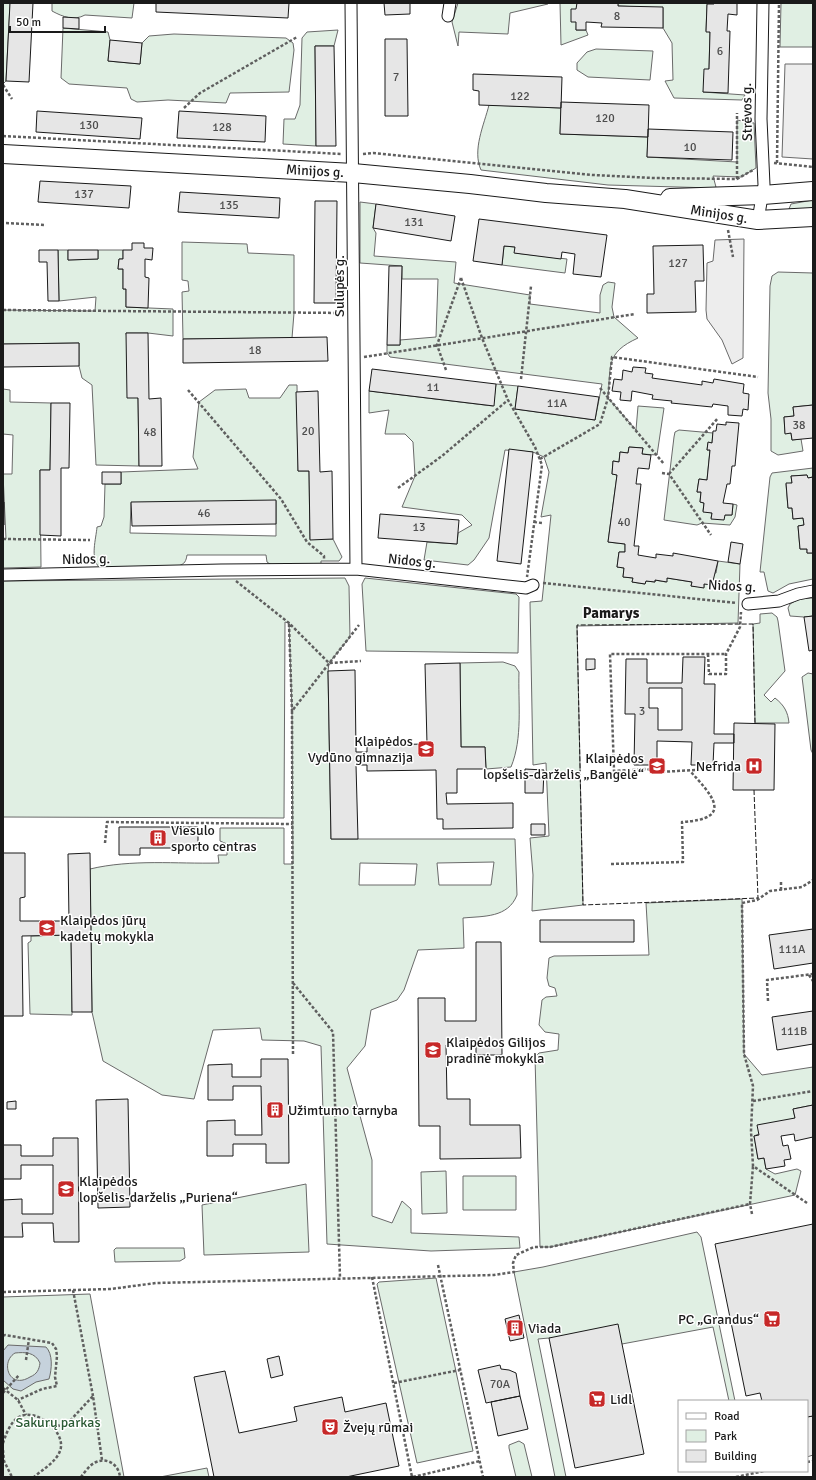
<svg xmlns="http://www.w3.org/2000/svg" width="816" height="1480" viewBox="0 0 816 1480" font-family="Signika,sans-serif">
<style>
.green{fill:#e0efe3;stroke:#6a6a6a;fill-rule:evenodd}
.parking{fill:#ededed;stroke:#6a6a6a}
.water{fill:#c6d2dc;stroke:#6a6a6a;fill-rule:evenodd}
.building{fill:#e6e6e6;stroke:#1a1a1a;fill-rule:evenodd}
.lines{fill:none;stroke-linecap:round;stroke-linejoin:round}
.minor-casing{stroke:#1a1a1a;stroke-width:13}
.primary-casing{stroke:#1a1a1a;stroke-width:20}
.path{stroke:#5f5f5f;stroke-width:2.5;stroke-dasharray:3 2;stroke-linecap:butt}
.minor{stroke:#fff;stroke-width:11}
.primary{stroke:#fff;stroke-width:18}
.fence{stroke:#1a1a1a;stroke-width:1;stroke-dasharray:5 2;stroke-linecap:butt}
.labels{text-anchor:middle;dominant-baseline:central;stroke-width:3;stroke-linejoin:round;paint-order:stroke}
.number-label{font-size:12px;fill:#4d4d4d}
.street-label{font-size:14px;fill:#1a1a1a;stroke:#fff}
.poi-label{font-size:14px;fill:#1a1a1a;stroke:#fff;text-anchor:start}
.park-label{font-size:14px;fill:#2b5a34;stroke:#fff}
.neighbourhood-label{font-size:15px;font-weight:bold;fill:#1a1a1a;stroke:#fff}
</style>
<rect width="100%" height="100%" fill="#fff"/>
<path class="green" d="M3,3H10L6,81L3,84Z
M52,3H134L132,18L85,15C74,21 63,17 52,11Z
M458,3H548V4L510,13L508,34L459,32L458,46L452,22Z
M560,3H577L576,30H586L588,35L561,45Z
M618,3H714V4L707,5L706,31L710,32L709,69L703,92L745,95L742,100L674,98L665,81L673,80L672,43L663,28V8L618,6Z
M781,3H813V47H780Z
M63,28L108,32L110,40L108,61L140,64L142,43L149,36L174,34L286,38L293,43L294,50L289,92L230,93L226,103L168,100L137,102L131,99L127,88L69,84L61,78Z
M338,30L334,46H315L316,146L283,144L284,119H295L300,105L302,38L307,32Z
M596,49L653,51L650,80L588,77L577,70V63L587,52Z
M489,105L561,108L560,134L648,137L647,157L737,162V120L754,123L756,168L741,177L713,176L716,187L713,188L608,185L481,170C472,150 484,125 489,105Z
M813,200V209H789L791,204Z
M360,202L376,204L373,228L376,233L374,256L456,262L454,283L530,295V304L600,313V295L603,285L608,282L615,283L612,307L614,317L638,338C605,353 611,366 608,398L636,430L638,406L664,408L657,455L642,454L643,448L629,447L628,453L620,452L619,462L613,461L612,474L617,475L608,542L625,544V552H619L617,567L624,568L623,577L633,578L632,582L645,584L646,581L655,582V580L666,582L667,578L692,582L691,586L704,587V584L714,573H716L718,561L740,564L738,623L577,626L583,905L532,911L533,875L530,838L549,836L546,763L533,765L530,602L542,601L551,515L541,517L549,472L544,457L533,452L505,450L489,538L474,560L468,565L424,560L427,542L457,544L458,533L472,525L462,515L402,507L415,476L413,442L405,434H385L389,410L369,413V391L493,406L496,384L518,386L515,409L595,420L602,384L390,357L387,353V345H400V340L436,337L438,279H402V266L360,263Z
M182,242L247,244L248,253L294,255V313L292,338L183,339L182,292L189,291L188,281L182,280Z
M504,246L515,247V253L567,259L565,273L502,265Z
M58,250H68V260L98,259V250H123V259H119L118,269H123V289H126V307L173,309V336L148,333H126L138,398L139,466L96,465L92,385L82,378L79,366V343L3,344V310L95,311L96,297L59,301Z
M778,272L813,273V405L793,407L794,416L784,417L785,433H791L792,440L801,439L803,451L778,455L771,451V419L768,393L770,286L772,276Z
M289,385H297L298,471H309L310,539H333L342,557L339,561H321V565L273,566L267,562L266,555H187C186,561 185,564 178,566L99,567C90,558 96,539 97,527L101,526L104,517L105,484H121V472L198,469L193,457L199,402L215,390L246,389L249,398H280ZM276,501V536L130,533L131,503Z
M3,389L10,390V402L51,403L50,470H40L41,567L3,568V539H6L3,474H12L13,435L3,434Z
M679,430L713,433L712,443H708L707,450H710L707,480L699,479L697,492H701L700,502L704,503L703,511L712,513L711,518L725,515H732L733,504L737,505L735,517L730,525L702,523L697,525L664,520L674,437L675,432Z
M813,468V477L808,478L807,475L791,476L792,483L786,484L788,508H792L793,519L803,518L804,525L798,526L800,549H807V553H813V579L789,584L773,593L768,591L764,572H760L770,477L772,473Z
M345,578L349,586L350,637L329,663L328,671L331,839H515L517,895C508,918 484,916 463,918L464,948L418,950L404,990L397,1000L371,1010L365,1046L347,1068L372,1160V1216L392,1223L402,1201L411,1209V1233L519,1237L520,1248L431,1251L327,1244L321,1046L304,1041L262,1040L260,1028L213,1030L194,1099L162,1095L103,1061L92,1012L90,869C132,859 176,864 219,863L218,855H227V844L220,841V828H284V864H293L292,711L289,623L285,622L284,818L3,817V581ZM494,862L491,885H439L437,863ZM360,863L417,864L415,885H359Z
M365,578L516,594L519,597L518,653L366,651L362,584Z
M813,598V616L804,617L790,616L788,608L790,604L799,599Z
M772,613L777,617L778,621L785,671L764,695L771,702L775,698C784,705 788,712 789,723H755L753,624L760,623V614Z
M503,662L515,666L519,672C518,703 523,738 511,767L486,769L485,747H461L460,663Z
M808,673L813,674V754L811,750L802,677Z
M742,899L744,1054L762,1075L813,1067V1105L793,1109L795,1118L754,1136L758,1159L764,1158L766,1169L775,1174L797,1169L801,1171L795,1195L550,1247H540L535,1057L539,1053L558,1050L559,1034L545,1032L539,1025L542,1000L546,997L557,996L555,988L549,986L547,978L549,958L554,956L649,955L646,903Z
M71,935L72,1015L30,1014L28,943L31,941V936Z
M446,1171L447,1213L422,1214L421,1172Z
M463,1176H516V1210H463Z
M306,1184L309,1252L204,1255L202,1205Z
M697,1232L701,1237L735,1401H729L713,1327L622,1344L549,1338L538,1339L566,1477H555L514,1272L543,1267Z
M116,1248H184L185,1258L180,1261L115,1262L114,1250Z
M436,1278L473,1451L417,1463L377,1284L379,1282Z
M90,1294L124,1477H3V1297Z
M519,1441L524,1444L532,1477H516L509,1448V1445Z
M207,1468L209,1477H160Z"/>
<path class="parking" d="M785,64H813V159L782,157Z
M744,239L743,358L732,364L722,340L707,319L706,310L707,263L713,261L715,240Z
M813,1416V1455L807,1457V1417Z"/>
<path class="water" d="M8,1345L46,1347C53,1354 52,1369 49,1379L36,1382L21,1391L13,1389L3,1380V1351ZM15,1353C25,1352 35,1352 40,1363C39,1370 37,1374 30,1377C9,1390 0,1362 15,1353Z"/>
<path class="building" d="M10,3H33L29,82L6,81Z
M156,3H289L288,18L156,12Z
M384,3H410V14L385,15Z
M577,3H618V6L663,7V28L601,27L602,23L586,22V30H576V22H571V9H576Z
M714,3H737V15L728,14L727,31H730L728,93L703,92L704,69H709L710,32H706L707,4H714Z
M63,17L79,18V29L63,28Z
M385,39H407L408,116H385Z
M110,40L142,43L140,64L108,61Z
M315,46H334L336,146H316Z
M473,74L562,77L561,108L479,105V91L473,90Z
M561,102L649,105L648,137L560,134Z
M37,111L142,118L140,139L36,132Z
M179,111L266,116L265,142L177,138Z
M648,129L733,132L732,160L647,157Z
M40,181L131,186L129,208L38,202Z
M180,192L280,198L279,218L178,212Z
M315,201H337L336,303H314Z
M376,204L455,216L451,241L373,228Z
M479,219L607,235L601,277L573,274L575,254L562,252L561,259L514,253L515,247L504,246L502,265L473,261Z
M132,243H144V248H153L152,260L145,259V277L149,278L148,308L126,307V289H123V269H118L119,259H123V250H132Z
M703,245L704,281H695L696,312L647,313V294H654L653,246Z
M39,250H58L59,301H48L47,262H39Z
M68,250H98V259L68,260Z
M389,266H402L400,345H387Z
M126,333H148L149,399L161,398L162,466H139L138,398H127Z
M327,337L328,361L183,363V339Z
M79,343V366L3,367V344Z
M633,367L646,368L645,373L653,374L652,378L702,385V381L713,383L714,379L744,384L743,393L749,394L748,410L743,409L742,416L728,415V406L713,404L712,407L671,403L672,401L652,399L653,395L632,391L631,401L620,400L621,392L612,391L614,379L622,380L623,370L632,372Z
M372,369L496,384L494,406L369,391Z
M518,386L599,397L595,420L515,409Z
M318,391L320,472L332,471L333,539L310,540L309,471H298L296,392Z
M51,403H70L69,468H61V536L40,535V470H50Z
M813,405V438L792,440L791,433L785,434L784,417L794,416L793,407Z
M726,422L739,423L735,466H732L730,484H727L723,503L733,504L732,515H725L724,520L711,519L712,513L703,512L704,503L700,502L701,492H697L699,479L707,480L710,450H707L708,442L712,443L713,431H716L717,424L726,425Z
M629,447L643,448L642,454L651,455L649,469L638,468L636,484H641L634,546H639L638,555L656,558V554L673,556V553L718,561L712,585L704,584V588L691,586L692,582L667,578V582L655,580V582L646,581L645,584L632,582L633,578L623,577L624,568L617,567L619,552H625V544L608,542L617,475L612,474L613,461L619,462L620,452L628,453Z
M509,449L533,452L521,564L497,561Z
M102,472H121V484H102Z
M807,475L808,478L813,477V553H807V549H800L798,526L804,525L803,518L793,519L792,508H788L786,483H792L791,476Z
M276,500V524L132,526L131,502Z
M3,502H4V525H3Z
M380,514L459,520L457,544L378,538Z
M731,542L743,544L740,564L728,562Z
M813,616V650L809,651L804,617Z
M683,657H705L704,684H715L714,734H734V743H714L713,765H691L692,742L657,741V765H634L635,714H625L626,659H647V683H682ZM649,688H682V730H658V708H649Z
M586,659H595V669L586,670Z
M460,663L461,747H485L486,769H457V793H446L447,804L513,803V828L443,829V819H437L436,770L367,771V765H356L358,839H331L328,671L355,670L356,752H367V745L427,744L425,664Z
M734,723L775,724L774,790H733Z
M525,769L544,770L543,793H525Z
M531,824H545V835H531Z
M119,827H198V848H140V855H119Z
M3,853H25V897L20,898V921H69L68,854L90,853L92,1012H72L71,935L22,936L23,1016H3Z
M540,920H634V942H540Z
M813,929V963L774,969L769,935Z
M476,942H501L502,1055H476V1045H446L447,1099H470V1125H520L521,1158L440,1159V1126H419L418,998H445V1021H476Z
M813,1011V1044L777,1050L772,1017Z
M261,1059H288L289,1163H266V1144H233V1156H207V1121L235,1120V1135H262L261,1086H233V1100H208V1065L232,1064V1077H261Z
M128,1099L130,1207L98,1208L96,1100Z
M16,1101V1109H7V1102Z
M813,1105V1137L795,1141L794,1134L781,1136L783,1146L788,1145L791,1159L784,1160L785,1166L766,1169L764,1158L758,1159L754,1136L759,1135L757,1125L795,1118L793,1109Z
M53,1138H78L79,1242H54L53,1223H22L23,1237H3V1200L22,1199V1214H53V1165H21V1179H3V1145H21V1156H53Z
M813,1224V1416L807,1417V1401H762L760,1393L746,1396L715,1244Z
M519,1315L524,1338L510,1341L505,1319Z
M618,1324L644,1454L575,1468L549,1338Z
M279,1356L283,1375L271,1378L267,1359Z
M500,1365L501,1369L509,1370L516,1373L520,1396L486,1403L478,1370Z
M225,1371L239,1433L297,1421L294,1407L342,1397L345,1412L386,1403L399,1466L346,1477H214L194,1377Z
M520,1396L528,1429L498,1436L491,1402Z"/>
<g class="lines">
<g class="minor-casing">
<path id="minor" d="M351,3L356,569
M448,16L450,3
M758,220L764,185L761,119L763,3
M3,575L221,570L356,569L526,588L533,585
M748,604L779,601L798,594L813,591"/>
</g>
<g class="primary-casing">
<path id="primary" d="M3,154L353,173L470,184L546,193L625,199L758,220L813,217
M670,198L763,195L813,191"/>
</g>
<path class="path" d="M3,85L12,99
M184,108L200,93L297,37
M3,136L342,154
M363,154L373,153L593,175L653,178L737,179L753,170
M774,163L813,167
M777,163L779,3
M737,179V113
M6,223L46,225
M728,230L733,257
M461,278L482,338L508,400L535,447L542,465L527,577
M3,310L344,313
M364,357L635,314
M446,370L437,345L461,278
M521,379L531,286
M600,388L664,464
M188,390L281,499L307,542L324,556V559
M540,459L600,424L608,398L612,357L758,377
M662,473L669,474L711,535
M669,474L718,418
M398,488L442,456L508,400
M534,522L542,523
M3,539L90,540
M236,581L289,623L329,663L361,661
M543,583L737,603
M289,624L292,711
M708,654L709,674H726V654L740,627L741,612
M715,769L659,772L647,769L614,771L610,654H726
M105,843L107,822L292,824
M611,864L683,862L682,822C735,819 712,795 690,771
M781,882V890
M809,975L813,981
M293,983L333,1032L340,1278
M768,1001L767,980L813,974
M293,1054L292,711L359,625
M753,1101L813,1091
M807,1203L753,1166L751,1131L753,1086L744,1054L742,903L757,900L770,891L802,887L813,880
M752,1214L750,1204L753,1166
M438,1265L483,1477
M372,1277L412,1477
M73,1290L93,1396
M3,1292L111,1289L156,1283L494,1275L514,1272L513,1263L516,1255L534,1247H550L750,1204
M3,1336L5,1335L52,1343L56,1349L57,1356L55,1377L57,1386L42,1389L18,1400
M26,1360L29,1339
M394,1383L460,1370
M3,1388L18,1400L26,1415
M3,1393L19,1375
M52,1427L67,1424L93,1396L102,1460
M3,1443C6,1434 11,1420 21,1416C38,1409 67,1433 60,1451C56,1462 42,1470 34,1477
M3,1450L4,1461L12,1477
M807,1462L813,1461
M81,1477C84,1473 89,1466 94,1463C107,1456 119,1465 120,1477
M413,1477L480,1461
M736,1477L764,1471"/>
<use href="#minor" class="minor"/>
<use href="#primary" class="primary"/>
<path class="fence" d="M754,790L758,898L583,905L577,625L753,624L755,723"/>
</g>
<defs>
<g id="school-square" transform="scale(0.9)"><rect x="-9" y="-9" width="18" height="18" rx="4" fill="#c62828" stroke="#fff"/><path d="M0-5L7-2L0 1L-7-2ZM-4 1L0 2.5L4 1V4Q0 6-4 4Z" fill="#fff"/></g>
<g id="hospital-square" transform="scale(0.9)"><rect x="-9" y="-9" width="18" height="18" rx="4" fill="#c62828" stroke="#fff"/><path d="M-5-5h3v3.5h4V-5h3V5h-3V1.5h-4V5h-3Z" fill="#fff"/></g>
<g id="building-square" transform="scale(0.9)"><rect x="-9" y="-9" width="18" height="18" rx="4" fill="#c62828" stroke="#fff"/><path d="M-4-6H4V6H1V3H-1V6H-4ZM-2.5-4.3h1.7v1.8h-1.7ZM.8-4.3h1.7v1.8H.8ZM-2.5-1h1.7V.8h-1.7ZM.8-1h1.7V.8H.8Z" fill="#fff"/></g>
<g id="supermarket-square" transform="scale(0.9)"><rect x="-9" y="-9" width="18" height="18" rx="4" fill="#c62828" stroke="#fff"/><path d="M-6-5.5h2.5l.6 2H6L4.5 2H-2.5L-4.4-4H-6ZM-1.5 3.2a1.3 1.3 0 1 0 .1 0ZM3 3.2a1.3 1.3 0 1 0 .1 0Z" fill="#fff"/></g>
<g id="theatre-square" transform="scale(0.9)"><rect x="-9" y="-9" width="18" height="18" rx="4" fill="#c62828" stroke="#fff"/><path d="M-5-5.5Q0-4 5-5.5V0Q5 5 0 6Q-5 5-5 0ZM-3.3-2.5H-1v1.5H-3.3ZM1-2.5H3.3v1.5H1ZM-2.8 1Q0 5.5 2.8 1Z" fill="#fff"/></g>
</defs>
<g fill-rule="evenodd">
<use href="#school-square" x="426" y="749"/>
<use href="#school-square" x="657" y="766"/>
<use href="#hospital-square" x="754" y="766"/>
<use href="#building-square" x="158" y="838"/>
<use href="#school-square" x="47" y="928"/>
<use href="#school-square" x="433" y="1050"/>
<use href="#building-square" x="275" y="1110"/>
<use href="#school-square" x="66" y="1189"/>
<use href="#supermarket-square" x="772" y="1319"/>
<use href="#building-square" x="515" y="1328"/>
<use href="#supermarket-square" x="597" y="1399"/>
<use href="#theatre-square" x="330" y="1427"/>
</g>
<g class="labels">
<g class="number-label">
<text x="617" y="16">8</text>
<text x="720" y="51">6</text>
<text x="396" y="77">7</text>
<text x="520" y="96">122</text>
<text x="605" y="118">120</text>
<text x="89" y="125">130</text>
<text x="222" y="127">128</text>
<text x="690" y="147">10</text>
<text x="84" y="194">137</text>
<text x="229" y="205">135</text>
<text x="414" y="222">131</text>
<text x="678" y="263">127</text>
<text x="255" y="350">18</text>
<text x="433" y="387">11</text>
<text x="557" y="403">11A</text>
<text x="799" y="425">38</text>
<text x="308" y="431">20</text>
<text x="150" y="432">48</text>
<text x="204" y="513">46</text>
<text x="624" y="522">40</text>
<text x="419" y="527">13</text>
<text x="642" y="711">3</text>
<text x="792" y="949">111A</text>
<text x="794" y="1031">111B</text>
<text x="500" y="1384">70A</text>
</g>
<g class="street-label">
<text transform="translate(747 112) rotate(-91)">Strėvos g.</text>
<text transform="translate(315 171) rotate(3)">Minijos g.</text>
<text transform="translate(719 214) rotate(9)">Minijos g.</text>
<text transform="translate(339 286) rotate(-90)">Sulupės g.</text>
<text transform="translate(86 559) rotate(-1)">Nidos g.</text>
<text transform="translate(412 561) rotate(6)">Nidos g.</text>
<text transform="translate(732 586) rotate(3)">Nidos g.</text>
</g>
<g class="poi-label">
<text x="413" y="741" text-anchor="end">Klaipėdos<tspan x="413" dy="16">Vydūno gimnazija</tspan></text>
<text x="644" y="758" text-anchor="end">Klaipėdos<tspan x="644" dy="16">lopšelis-darželis „Bangelė“</tspan></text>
<text x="741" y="766" text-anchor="end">Nefrida</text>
<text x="171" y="830">Viesulo<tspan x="171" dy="16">sporto centras</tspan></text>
<text x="60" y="920">Klaipėdos jūrų<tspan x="60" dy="16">kadetų mokykla</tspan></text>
<text x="446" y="1042">Klaipėdos Gilijos<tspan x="446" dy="16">pradinė mokykla</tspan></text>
<text x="288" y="1110">Užimtumo tarnyba</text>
<text x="79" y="1181">Klaipėdos<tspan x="79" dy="16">lopšelis-darželis „Puriena“</tspan></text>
<text x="759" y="1319" text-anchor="end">PC „Grandus“</text>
<text x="528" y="1328">Viada</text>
<text x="610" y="1399">Lidl</text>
<text x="343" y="1427">Žvejų rūmai</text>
</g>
<g class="park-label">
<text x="58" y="1422">Sakurų parkas</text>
</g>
<g class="neighbourhood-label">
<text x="611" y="613">Pamarys</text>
</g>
</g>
<rect width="816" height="1480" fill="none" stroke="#1a1a1a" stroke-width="8"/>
<rect x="678" y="1400" width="130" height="72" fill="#ffffff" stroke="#a3a3a3"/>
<rect x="686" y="1413" width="20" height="6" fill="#ffffff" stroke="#a3a3a3"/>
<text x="714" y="1420" font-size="12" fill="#1a1a1a">Road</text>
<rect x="686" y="1430" width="20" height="12" fill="#e0efe3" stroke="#a3a3a3"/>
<text x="714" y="1440" font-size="12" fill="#1a1a1a">Park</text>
<rect x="686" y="1450" width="20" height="12" fill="#e6e6e6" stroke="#a3a3a3"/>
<text x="714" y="1460" font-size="12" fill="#1a1a1a">Building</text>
<path d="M10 26v6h95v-6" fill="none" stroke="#1a1a1a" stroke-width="2"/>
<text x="16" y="26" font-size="12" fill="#1a1a1a" stroke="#ffffff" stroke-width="3" paint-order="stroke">50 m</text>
</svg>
